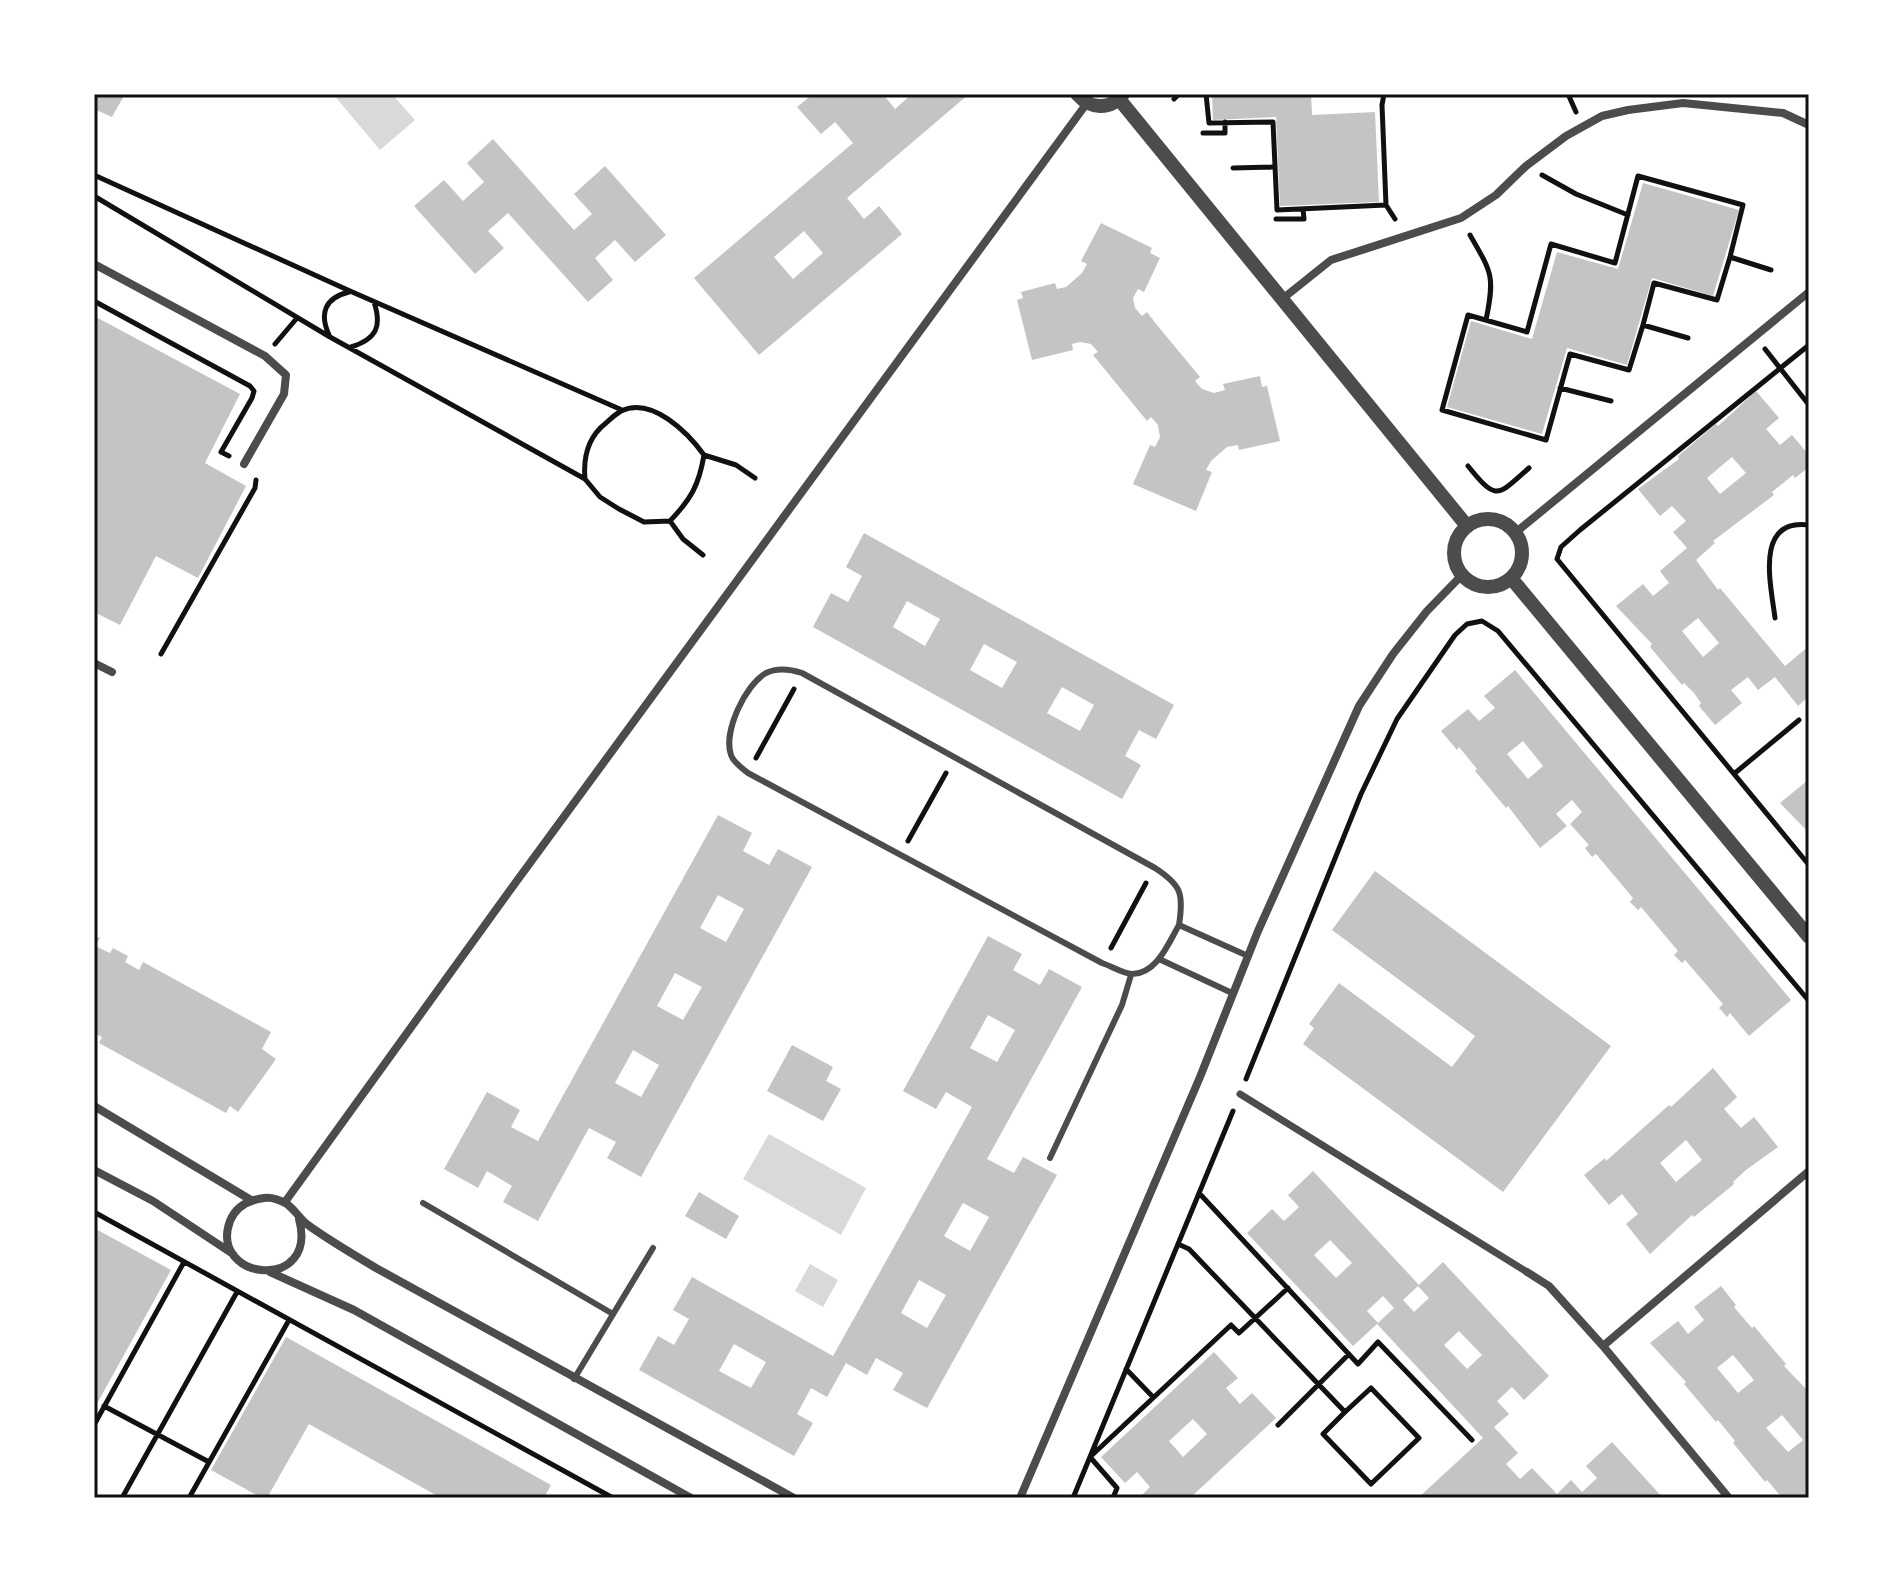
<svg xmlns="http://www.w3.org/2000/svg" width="1903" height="1592" viewBox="0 0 1903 1592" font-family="'PT Serif',serif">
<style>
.water{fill:#d9d9d9}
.building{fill:#c4c4c4;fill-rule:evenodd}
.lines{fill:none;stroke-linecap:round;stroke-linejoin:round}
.path{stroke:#111;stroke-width:5}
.service{stroke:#4c4c4c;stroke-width:6}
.pedestrian{stroke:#4c4c4c;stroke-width:7}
.minor{stroke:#4c4c4c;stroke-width:8}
.tertiary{stroke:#4c4c4c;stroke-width:14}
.neatline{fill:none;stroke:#111;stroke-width:3}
</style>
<rect width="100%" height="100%" fill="#fff"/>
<path class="water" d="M333,94H392L415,120L380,150Z
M769,1134L866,1188L841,1235L743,1179Z
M810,1264L838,1280L823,1307L795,1291Z"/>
<path class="building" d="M94,94H125L112,117L94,109Z
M813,94H883L895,109L912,94H969L847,198L864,219L879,206L902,234L759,355L694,278L853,143L835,122L821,134L797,107ZM804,231L823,253L793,279L774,257Z
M1212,94H1311L1312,115L1375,112L1379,202L1280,206L1276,117L1213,120Z
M493,139L574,230L592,214L574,194L605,166L666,235L635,262L615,240L595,258L613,280L588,302L508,213L488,231L504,248L475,274L414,206L444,180L463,201L484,182L467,163Z
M1643,183L1739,210L1713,296L1652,278L1627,365L1567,348L1542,434L1447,407L1471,321L1532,339L1557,252L1618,269Z
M1101,223L1152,248L1150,253L1160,258L1144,292L1138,289L1133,298L1135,308L1142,316L1147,312L1157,325L1200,377L1195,381L1202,389L1214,393L1225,390L1223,384L1260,376L1262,387L1267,386L1280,441L1239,450L1238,445L1227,447L1211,461L1206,470L1212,472L1196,511L1133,484L1150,445L1155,447L1160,437L1158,425L1151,417L1147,421L1093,355L1098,352L1091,344L1080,342L1072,344L1073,350L1032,360L1017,300L1023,298L1021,292L1055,283L1057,289L1066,287L1082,273L1087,264L1081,261Z
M94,316L240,394L205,463L246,486L198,578L156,556L120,625L94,612Z
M1756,391L1779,418L1766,429L1780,445L1792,435L1809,455V467L1795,478L1793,475L1772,492L1774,495L1713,541L1715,543L1696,560L1718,590L1720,588L1785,666L1809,646V696L1798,706L1775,677L1758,690L1748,677L1731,690L1742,703L1715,725L1699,706L1701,703L1694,693L1684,683L1682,685L1650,647L1652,644L1616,606L1643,584L1653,596L1669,583L1660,571L1687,548L1673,532L1686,521L1672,506L1660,516L1638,489L1679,459L1678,456L1716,424L1718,426ZM1732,457L1746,473L1720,494L1707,478ZM1698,618L1719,643L1703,657L1682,631Z
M864,533L1174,705L1156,739L1139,730L1125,756L1141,765L1122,799L813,627L831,593L848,602L862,576L846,567ZM907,601L940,619L925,646L893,627ZM984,644L1017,662L1002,688L970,670ZM1062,687L1094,705L1080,731L1047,713Z
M1515,670L1791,1000L1749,1036L1730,1013L1727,1017L1719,1008L1723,1004L1685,960L1682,963L1674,955L1678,951L1641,907L1638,910L1630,902L1633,898L1596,854L1592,857L1585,848L1589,845L1570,824L1582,812L1572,800L1556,814L1567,826L1540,848L1508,806L1506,808L1475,771L1477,769L1459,747L1457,750L1441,731L1468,709L1479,721L1495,708L1484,696ZM1523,741L1543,766L1528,779L1507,754Z
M1808,780L1809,782V833L1780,803Z
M718,815L752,833L743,851L769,865L778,849L812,867L641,1177L607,1158L616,1142L589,1128L538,1221L503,1202L512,1186L487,1171L478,1188L444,1169L487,1092L520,1110L511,1127L538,1141ZM718,895L744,909L726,942L700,928ZM675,973L702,987L683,1020L657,1006ZM633,1050L659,1065L641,1097L615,1083Z
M1375,871L1611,1046L1503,1192L1303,1044L1314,1028L1309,1024L1339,983L1452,1067L1475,1036L1332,930Z
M94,935L100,938L95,946L110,953L113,948L128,956L125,962L139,970L143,962L271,1032L262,1049L276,1059L238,1112L230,1106L226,1113L99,1043L102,1037L94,1033Z
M988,936L1022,954L1013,970L1040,985L1049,969L1082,987L987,1159L1014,1173L1023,1157L1057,1175L927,1408L893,1390L903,1373L876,1358L867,1375L846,1363L827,1397L811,1388L797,1414L813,1423L794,1456L639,1370L658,1336L674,1345L689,1319L673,1310L692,1277L833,1356L972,1107L946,1092L936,1109L903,1091ZM988,1015L1015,1030L997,1062L970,1048ZM963,1203L989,1217L970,1251L944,1236ZM919,1280L946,1295L927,1328L901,1313ZM734,1344L766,1362L751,1388L719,1371Z
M792,1045L833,1067L826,1081L841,1089L823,1121L767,1091Z
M1713,1068L1737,1097L1724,1109L1741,1128L1754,1117L1778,1147L1746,1170L1733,1182L1734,1184L1694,1217L1692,1215L1650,1254L1626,1224L1638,1214L1622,1194L1609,1205L1584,1175L1605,1158L1606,1161L1669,1105L1671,1107ZM1686,1140L1702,1160L1676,1182L1660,1163Z
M1313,1171L1419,1285L1443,1262L1549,1376L1524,1400L1512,1387L1497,1401L1509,1414L1494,1427L1518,1453L1506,1464L1520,1479L1532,1468L1557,1494L1571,1480L1582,1492L1597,1478L1586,1466L1612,1442L1663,1498H1477L1474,1495L1470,1498H1418L1483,1438L1377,1324L1353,1346L1247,1233L1272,1209L1284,1221L1299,1207L1288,1195ZM1330,1240L1352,1263L1336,1278L1314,1255ZM1418,1286L1429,1298L1414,1312L1403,1300ZM1383,1296L1394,1308L1378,1323L1367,1311ZM1459,1331L1482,1355L1467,1369L1444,1345Z
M699,1192L739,1216L726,1239L685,1216Z
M94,1228L171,1270L94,1409Z
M1721,1286L1736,1305L1734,1307L1752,1328L1754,1326L1786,1364L1784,1366L1809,1392V1498H1782L1767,1480L1765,1482L1733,1443L1735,1441L1718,1420L1716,1422L1684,1384L1686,1382L1650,1343L1678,1321L1688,1334L1704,1320L1694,1307ZM1733,1355L1754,1380L1738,1393L1717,1368ZM1782,1415L1803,1440L1788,1452L1766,1428Z
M286,1337L551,1485L544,1498H441L309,1424L267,1498H262L211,1470Z
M1214,1352L1238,1378L1226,1388L1240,1404L1252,1393L1276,1418L1190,1498H1139L1150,1487L1137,1472L1125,1483L1101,1457ZM1193,1419L1207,1434L1183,1457L1169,1441Z"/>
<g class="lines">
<path class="path" d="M1206,94L1209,123L1273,122L1277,210L1386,205
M1384,94L1382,105L1386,205L1395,219
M1568,94L1576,112
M1174,99L1179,94
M1203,133H1225V122
M1233,168L1274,167
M94,175L350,291L622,410
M1542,175L1576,194L1628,215
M94,196L330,337L585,479L600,497L619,509L644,522L670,521C691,499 699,485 704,455C688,433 652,396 621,411C616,414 610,419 606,423C588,437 583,457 585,479
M1276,219H1304L1303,209
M1470,235C1492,273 1495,276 1486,320
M94,301L250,386L254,391L252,398L221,452L229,456
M1643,325L1654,283L1717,300L1730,257
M329,335C319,313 325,298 349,292
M1688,338L1643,325L1629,370L1570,354L1546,440L1442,410L1468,315L1527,332L1551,244L1615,263L1638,176L1743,205L1730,257L1771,270
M275,344L297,318
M1809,345L1580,530L1561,547L1557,559L1809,865
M351,347C377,339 382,326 374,302
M1765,349L1809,405
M1560,388L1611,401
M704,455L736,465L755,478
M1468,466C1497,502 1497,496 1529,468
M670,521L683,539L703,555
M1775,618C1771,585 1754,518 1809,525
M161,654L255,488L256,480
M756,758L794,689
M1735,773L1799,720
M908,841L946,773
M1111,948L1146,883
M1246,1079L1361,794L1397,719L1455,635L1467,624L1482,621L1498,631L1809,1001
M1199,1193L1358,1364L1378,1342L1472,1440
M94,1212L613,1498
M1178,1244L1189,1249L1345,1412L1323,1434L1371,1484L1419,1438L1371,1388L1345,1412
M1126,1369L1153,1397
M104,1406L209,1462
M94,1425L184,1262
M1278,1425L1349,1354
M122,1498L237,1292
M189,1498L289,1320
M1073,1498L1233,1111
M1113,1498L1117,1488L1090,1457L1231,1325L1239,1333L1288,1288"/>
<path class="service" d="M1179,925C1169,942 1157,974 1132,974C1124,974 1111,966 1102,963L748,773C742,768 733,762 731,755C723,732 745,685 766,673C778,667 790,669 802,673L1155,868C1181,885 1184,893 1179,925L1248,956
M1159,959L1232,993
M1050,1158L1122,1005L1131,975
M423,1203L613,1314
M574,1379L653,1248"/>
<path class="pedestrian" d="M1240,1094L1527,1272"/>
<path class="minor" d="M94,264L265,356L286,375L284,394L244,464
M1281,300L1331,260L1461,218L1496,195L1526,166L1566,136L1602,116L1628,110L1683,103L1783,113L1809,125
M1515,533L1809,292
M94,663L112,672
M94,1106L251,1200
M94,1170L153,1201L233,1254
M285,1202L508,893L1087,103
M299,1219C319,1293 208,1281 230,1221C236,1206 248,1200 264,1198C271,1197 280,1200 287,1204C295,1210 300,1219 308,1225C330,1241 353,1254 376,1268L794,1498
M270,1272L354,1310L691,1498
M1527,1272L1549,1286L1603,1346L1729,1498
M1603,1346L1809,1171
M1020,1498L1200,1077L1258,931L1359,706L1393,654L1427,611L1462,575"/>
<path class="tertiary" d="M1077,94C1090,109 1110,111 1123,94
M1119,99L1467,526
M1454 553a34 34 0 1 1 68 0a34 34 0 1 1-68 0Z
M1511,578L1809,937"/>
</g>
<rect width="1903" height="1592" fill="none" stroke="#ffffff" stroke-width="192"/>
<rect x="96" y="96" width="1711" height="1400" class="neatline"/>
</svg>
